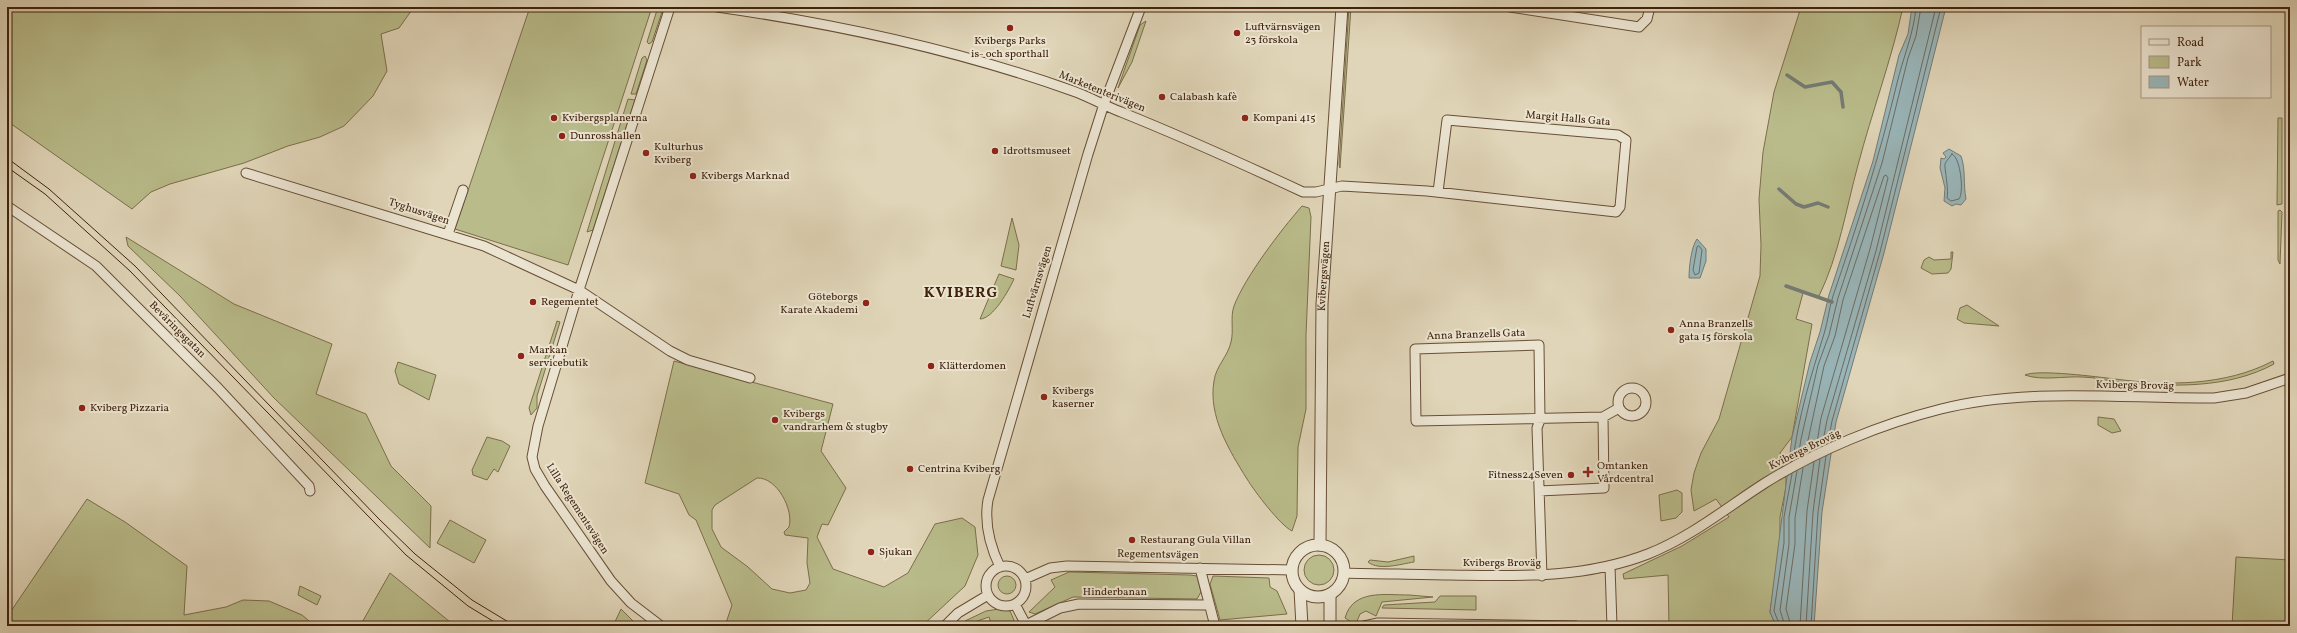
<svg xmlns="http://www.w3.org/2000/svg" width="2297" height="633" viewBox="0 0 2297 633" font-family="Vollkorn,serif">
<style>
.green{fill:#b9bb8a;stroke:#7c6e4a;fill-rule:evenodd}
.water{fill:#99b6ba;stroke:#757b74}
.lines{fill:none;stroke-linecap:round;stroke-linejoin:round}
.shore{stroke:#6c6c62;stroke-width:1}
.stream{stroke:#757b74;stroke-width:3.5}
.minor-casing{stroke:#684f36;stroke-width:11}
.tertiary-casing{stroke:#684f36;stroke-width:13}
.minor{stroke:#ebe4d1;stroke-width:9}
.tertiary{stroke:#ebe4d1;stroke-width:11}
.tram{stroke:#40220b;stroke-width:1}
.poi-dot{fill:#8f2418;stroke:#ebe4d1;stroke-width:1.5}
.labels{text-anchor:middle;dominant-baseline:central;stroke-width:4;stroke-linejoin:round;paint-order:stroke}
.poi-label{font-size:11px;fill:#40220b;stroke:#ebe4d1;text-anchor:start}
.street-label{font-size:11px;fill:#40220b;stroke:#ebe4d1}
.district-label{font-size:15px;font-weight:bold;letter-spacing:1px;fill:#40220b;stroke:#ebe4d1}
</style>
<rect width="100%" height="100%" fill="#e0d5b8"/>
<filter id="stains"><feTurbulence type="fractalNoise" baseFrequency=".005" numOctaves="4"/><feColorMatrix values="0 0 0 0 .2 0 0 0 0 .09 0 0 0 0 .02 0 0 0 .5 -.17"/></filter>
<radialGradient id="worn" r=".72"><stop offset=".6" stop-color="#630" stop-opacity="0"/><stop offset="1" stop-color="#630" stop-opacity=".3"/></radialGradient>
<path class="green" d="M7,7H414L399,28L381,34L387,71L373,96L344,126L320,137L288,146L244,163L170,184L151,192L132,209L7,121Z
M530,7H652L568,265L455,229Z
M1349,7H1351L1340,168L1339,164Z
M1801,7H1903C1891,61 1872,112 1858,165C1846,209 1839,255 1819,296L1803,293L1796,319L1812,324L1792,437L1780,453L1786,479V487L1780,517V542L1770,612L1776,626H1669L1668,575L1624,579L1623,574L1682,546L1729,517L1716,499L1694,511L1691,490L1694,473L1701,453L1719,419L1760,276L1761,245L1759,199L1763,152L1774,92Z
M660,9L662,12L652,42L649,44L647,42L657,10Z
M1146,21L1132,62L1118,88L1140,25Z
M645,56L647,60L636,94H631L642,58Z
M628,99L635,100L593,230L587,232Z
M2278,118H2282V204L2277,205Z
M1302,206L1309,208L1311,217L1306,335V409L1298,447L1297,516L1292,531C1280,525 1255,492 1247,479C1229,450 1208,416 1214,381C1216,366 1228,356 1231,342C1234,331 1230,317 1234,306C1245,277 1281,230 1302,206Z
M2280,210L2282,212L2280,264L2278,260V211Z
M1012,218L1019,245L1016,270L1001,266Z
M126,237L234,304L332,344L316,394L366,414L391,466L431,506L430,548L274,398L180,296L128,246Z
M1951,252H1953L1951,269L1948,273L1932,274L1921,268L1924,260L1929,257L1934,260L1951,259Z
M999,274L1014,279C1009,290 993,319 980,319Z
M1967,305L1999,326L1964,323L1957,319L1960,308Z
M557,321L560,322L537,396V408L531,415L529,408Z
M674,361L833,404L821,451L846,488L828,525L822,524L817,537L833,569L884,587L908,573L935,524L962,518L975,527L978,555L965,586L922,626H725L732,605L696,520L689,515L679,494L645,483ZM757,478C777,477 794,510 789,527L784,532L785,535L808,538L807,563L810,583L806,590L790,593L772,589L748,567L721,547L712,529V510L715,505Z
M2273,361L2274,364C2228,389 2171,387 2119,382C2107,381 2095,377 2082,377C2065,376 2041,381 2025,375C2038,369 2098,377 2115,379C2168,386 2225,386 2273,361Z
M398,362L436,375L429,400L399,384L395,371Z
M2098,417L2114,419L2121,431L2112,433L2098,425Z
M487,437L502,441L510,446L498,472L494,469L487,480L473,475L472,470Z
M1677,490L1682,493V512L1676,518L1661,521L1659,495Z
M87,499L125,522L187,566L184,615L226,607L243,600L269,601L302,615L315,626H14L7,621V617Z
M450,520L486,540L474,563L437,543Z
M1304 570a15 15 0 1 1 30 0a15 15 0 1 1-30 0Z
M1414,556V562C1401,564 1379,571 1368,562L1370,560L1388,562Z
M2236,557L2290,560V626H2232Z
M1069,572L1190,575L1197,576L1201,592L1197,599L1073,597L1035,614L1029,612L1055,587L1051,580Z
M390,573L455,626H360Z
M998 585a9 9 0 1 1 18 0a9 9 0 1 1-18 0Z
M1213,576L1269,578L1270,587L1277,591L1287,614L1220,620L1210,584Z
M300,586L321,596L317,605L298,595Z
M1409,595L1433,597L1382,602L1376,616L1366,611L1360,614L1355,626H1352L1351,622L1345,618C1353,589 1385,595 1409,595Z
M1440,596H1476V610L1382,608L1384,605L1435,602Z
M621,609L638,626H613Z
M999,609L1010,611L1014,620L1011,625L992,626L989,617L966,625L965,621L986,611Z"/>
<path class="water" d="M1912,7H1946L1884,253L1836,422L1822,512L1814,626H1776L1770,612L1792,437L1810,362L1820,332L1829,295L1873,161L1899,55L1908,34Z
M1949,149L1961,156C1966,170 1963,184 1966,199L1961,205L1956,204L1952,206L1944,201L1945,188L1940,168L1941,158L1944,159L1946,157L1943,153Z
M1697,239L1706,249V261L1700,278H1689C1689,268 1691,247 1697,239Z"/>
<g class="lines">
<path class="shore" d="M1952,154C1961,158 1964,193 1959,199L1951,201L1947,198C1949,189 1944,166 1945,164C1946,161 1951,156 1952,154Z
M1699,246L1702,250L1699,273L1695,275L1693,270L1697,247Z
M1828,443L1832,421L1880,252L1941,7
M1822,446L1827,420L1876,251L1936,7
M1805,454L1824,366L1835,336L1843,300L1884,176L1886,175L1888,178L1870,249L1821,418L1816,449
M1798,458L1801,439L1818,365L1829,335L1838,298L1882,163L1908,58L1916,36L1921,7
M1793,461C1798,417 1811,376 1824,334C1828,321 1829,308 1833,296C1857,226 1880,155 1897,83C1903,58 1914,33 1916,7
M1780,626L1774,611L1784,543V517L1792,474
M1785,626L1780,610L1789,544V517L1797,471
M1791,626L1786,609L1795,544V518L1803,468
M1800,626L1807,511L1814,462
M1806,626L1813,512L1820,459
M1811,626L1818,512L1826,456"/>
<path class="stream" d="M1787,75L1805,87L1832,82L1841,92L1843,107
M1779,189L1796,204L1804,207L1818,203L1828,207
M1786,286L1832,302"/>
<g class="minor-casing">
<path id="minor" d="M717,7C837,24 958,50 1073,91C1090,97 1105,106 1121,112C1183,137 1243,164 1303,192H1316L1342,186L1427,191L1616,212L1620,207L1626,140L1618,135L1447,120L1438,192
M1510,7L1639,27L1647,19L1650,7
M246,173L484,246L579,290L670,351L688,360L750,378
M7,206L96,266L218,388L309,486L310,491
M448,234L463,190
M1618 402a14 14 0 1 1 28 0a14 14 0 1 1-28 0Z
M1539,491L1604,488L1603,417
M986 586a20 20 0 1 1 40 0a20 20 0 1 1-40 0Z
M1610,566L1612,626
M1000,567C990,546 984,523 988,500L1088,154L1104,104L1141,7
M1200,568L1215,626
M1345,573C1380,574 1415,574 1450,575C1518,576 1583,579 1648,554C1691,537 1726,508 1765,483C1818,450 1881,424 1941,409C2027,387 2126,399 2214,398L2246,393L2290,378
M1542,576L1537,428L1540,420L1539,345L1415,349L1416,421L1603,417L1619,408
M1025,579L1050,568L1067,566L1292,570
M1015,604L1026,625L1022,626
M1026,625L1060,608L1079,604L1208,605
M661,626L631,603L611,581L545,486L535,469L532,457L538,426L579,290L670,7
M945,626L958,613L988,595
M1364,626L1378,623L1576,626"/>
</g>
<g class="tertiary-casing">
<g id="tertiary">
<circle cx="1318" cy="571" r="26"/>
<path id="s1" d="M1320,545L1322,304L1342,7"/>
<path d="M1300,590L1302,626"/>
<path d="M1330,595V626"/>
</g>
</g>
<use href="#minor" class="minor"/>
<use href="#tertiary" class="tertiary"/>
<path class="tram" d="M7,158L49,189L135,266L379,519L415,554L472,600L515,626
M7,167L45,194L130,271L406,555L468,606L501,626"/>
</g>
<g class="poi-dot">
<circle cx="1010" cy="28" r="4"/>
<circle cx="1237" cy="33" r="4"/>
<circle cx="1162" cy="97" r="4"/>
<circle cx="554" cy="118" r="4"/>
<circle cx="1245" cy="118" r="4"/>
<circle cx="562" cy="136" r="4"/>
<circle cx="995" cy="151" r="4"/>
<circle cx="646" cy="153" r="4"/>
<circle cx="693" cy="176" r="4"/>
<circle cx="533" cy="302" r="4"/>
<circle cx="866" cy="303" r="4"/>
<circle cx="1671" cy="330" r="4"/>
<circle cx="521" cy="356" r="4"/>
<circle cx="931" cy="366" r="4"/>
<circle cx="1044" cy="397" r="4"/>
<circle cx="82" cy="408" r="4"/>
<circle cx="775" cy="420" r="4"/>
<circle cx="910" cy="469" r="4"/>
<path d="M1586 466h4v4h4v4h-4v4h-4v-4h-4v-4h4z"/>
<circle cx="1571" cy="475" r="4"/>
<circle cx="1132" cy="540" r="4"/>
<circle cx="871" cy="552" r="4"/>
</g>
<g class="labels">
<g class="poi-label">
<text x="1245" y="27">Luftvärnsvägen<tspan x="1245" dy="13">23 förskola</tspan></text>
<text x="1010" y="41" text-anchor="middle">Kvibergs Parks<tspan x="1010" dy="13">is- och sporthall</tspan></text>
<text x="1170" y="97">Calabash kafè</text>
<text x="562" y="118">Kvibergsplanerna</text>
<text x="1253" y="118">Kompani 415</text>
<text x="570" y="136">Dunrosshallen</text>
<text x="654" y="147">Kulturhus<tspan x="654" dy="13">Kviberg</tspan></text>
<text x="1003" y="151">Idrottsmuseet</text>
<text x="701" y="176">Kvibergs Marknad</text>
<text x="858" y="297" text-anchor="end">Göteborgs<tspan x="858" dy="13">Karate Akademi</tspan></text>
<text x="541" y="302">Regementet</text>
<text x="1679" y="324">Anna Branzells<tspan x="1679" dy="13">gata 15 förskola</tspan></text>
<text x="529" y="350">Markan<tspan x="529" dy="13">servicebutik</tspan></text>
<text x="939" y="366">Klätterdomen</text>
<text x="1052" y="391">Kvibergs<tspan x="1052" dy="13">kaserner</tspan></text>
<text x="90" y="408">Kviberg Pizzaria</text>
<text x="783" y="414">Kvibergs<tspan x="783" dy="13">vandrarhem &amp; stugby</tspan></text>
<text x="1597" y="466">Omtanken<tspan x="1597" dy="13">Vårdcentral</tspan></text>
<text x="918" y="469">Centrina Kviberg</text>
<text x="1563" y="475" text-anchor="end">Fitness24Seven</text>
<text x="1140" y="540">Restaurang Gula Villan</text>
<text x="879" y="552">Sjukan</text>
</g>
<g class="street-label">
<text transform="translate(1102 92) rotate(22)">Marketenterivägen</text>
<text transform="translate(1568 119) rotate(5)">Margit Halls Gata</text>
<text transform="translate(419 212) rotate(18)">Tyghusvägen</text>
<text stroke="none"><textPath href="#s1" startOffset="269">Kvibergsvägen</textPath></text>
<text transform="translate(1038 282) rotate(-73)">Luftvärnsvägen</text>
<text transform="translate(177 330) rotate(45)">Beväringsgatan</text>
<text transform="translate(1476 335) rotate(-2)">Anna Branzells Gata</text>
<text transform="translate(2135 386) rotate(1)">Kvibergs Broväg</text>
<text transform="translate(1805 450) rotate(-26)">Kvibergs Broväg</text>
<text transform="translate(577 509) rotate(57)">Lilla Regementsvägen</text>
<text transform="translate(1158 555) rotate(1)">Regementsvägen</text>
<text x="1502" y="563">Kvibergs Broväg</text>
<text x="1115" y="592">Hinderbanan</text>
</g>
<g class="district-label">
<text x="961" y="293">KVIBERG</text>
</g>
</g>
<rect width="2297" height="633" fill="none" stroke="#e0d5b8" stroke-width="24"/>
<rect x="8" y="8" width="2281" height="617" fill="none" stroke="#40220b" stroke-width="2"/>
<rect x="12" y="12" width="2273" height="609" fill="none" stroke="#40220b"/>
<rect x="2141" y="26" width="130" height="72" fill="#ebe4d1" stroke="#a79682"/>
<rect x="2149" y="39" width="20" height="6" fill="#ebe4d1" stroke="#a79682"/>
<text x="2177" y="46" font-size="12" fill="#40220b">Road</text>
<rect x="2149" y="56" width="20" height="12" fill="#b9bb8a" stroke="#a79682"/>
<text x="2177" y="66" font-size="12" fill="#40220b">Park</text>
<rect x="2149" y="76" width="20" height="12" fill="#99b6ba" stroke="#a79682"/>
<text x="2177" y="86" font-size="12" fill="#40220b">Water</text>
<rect width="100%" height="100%" filter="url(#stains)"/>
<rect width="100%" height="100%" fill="url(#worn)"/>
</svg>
